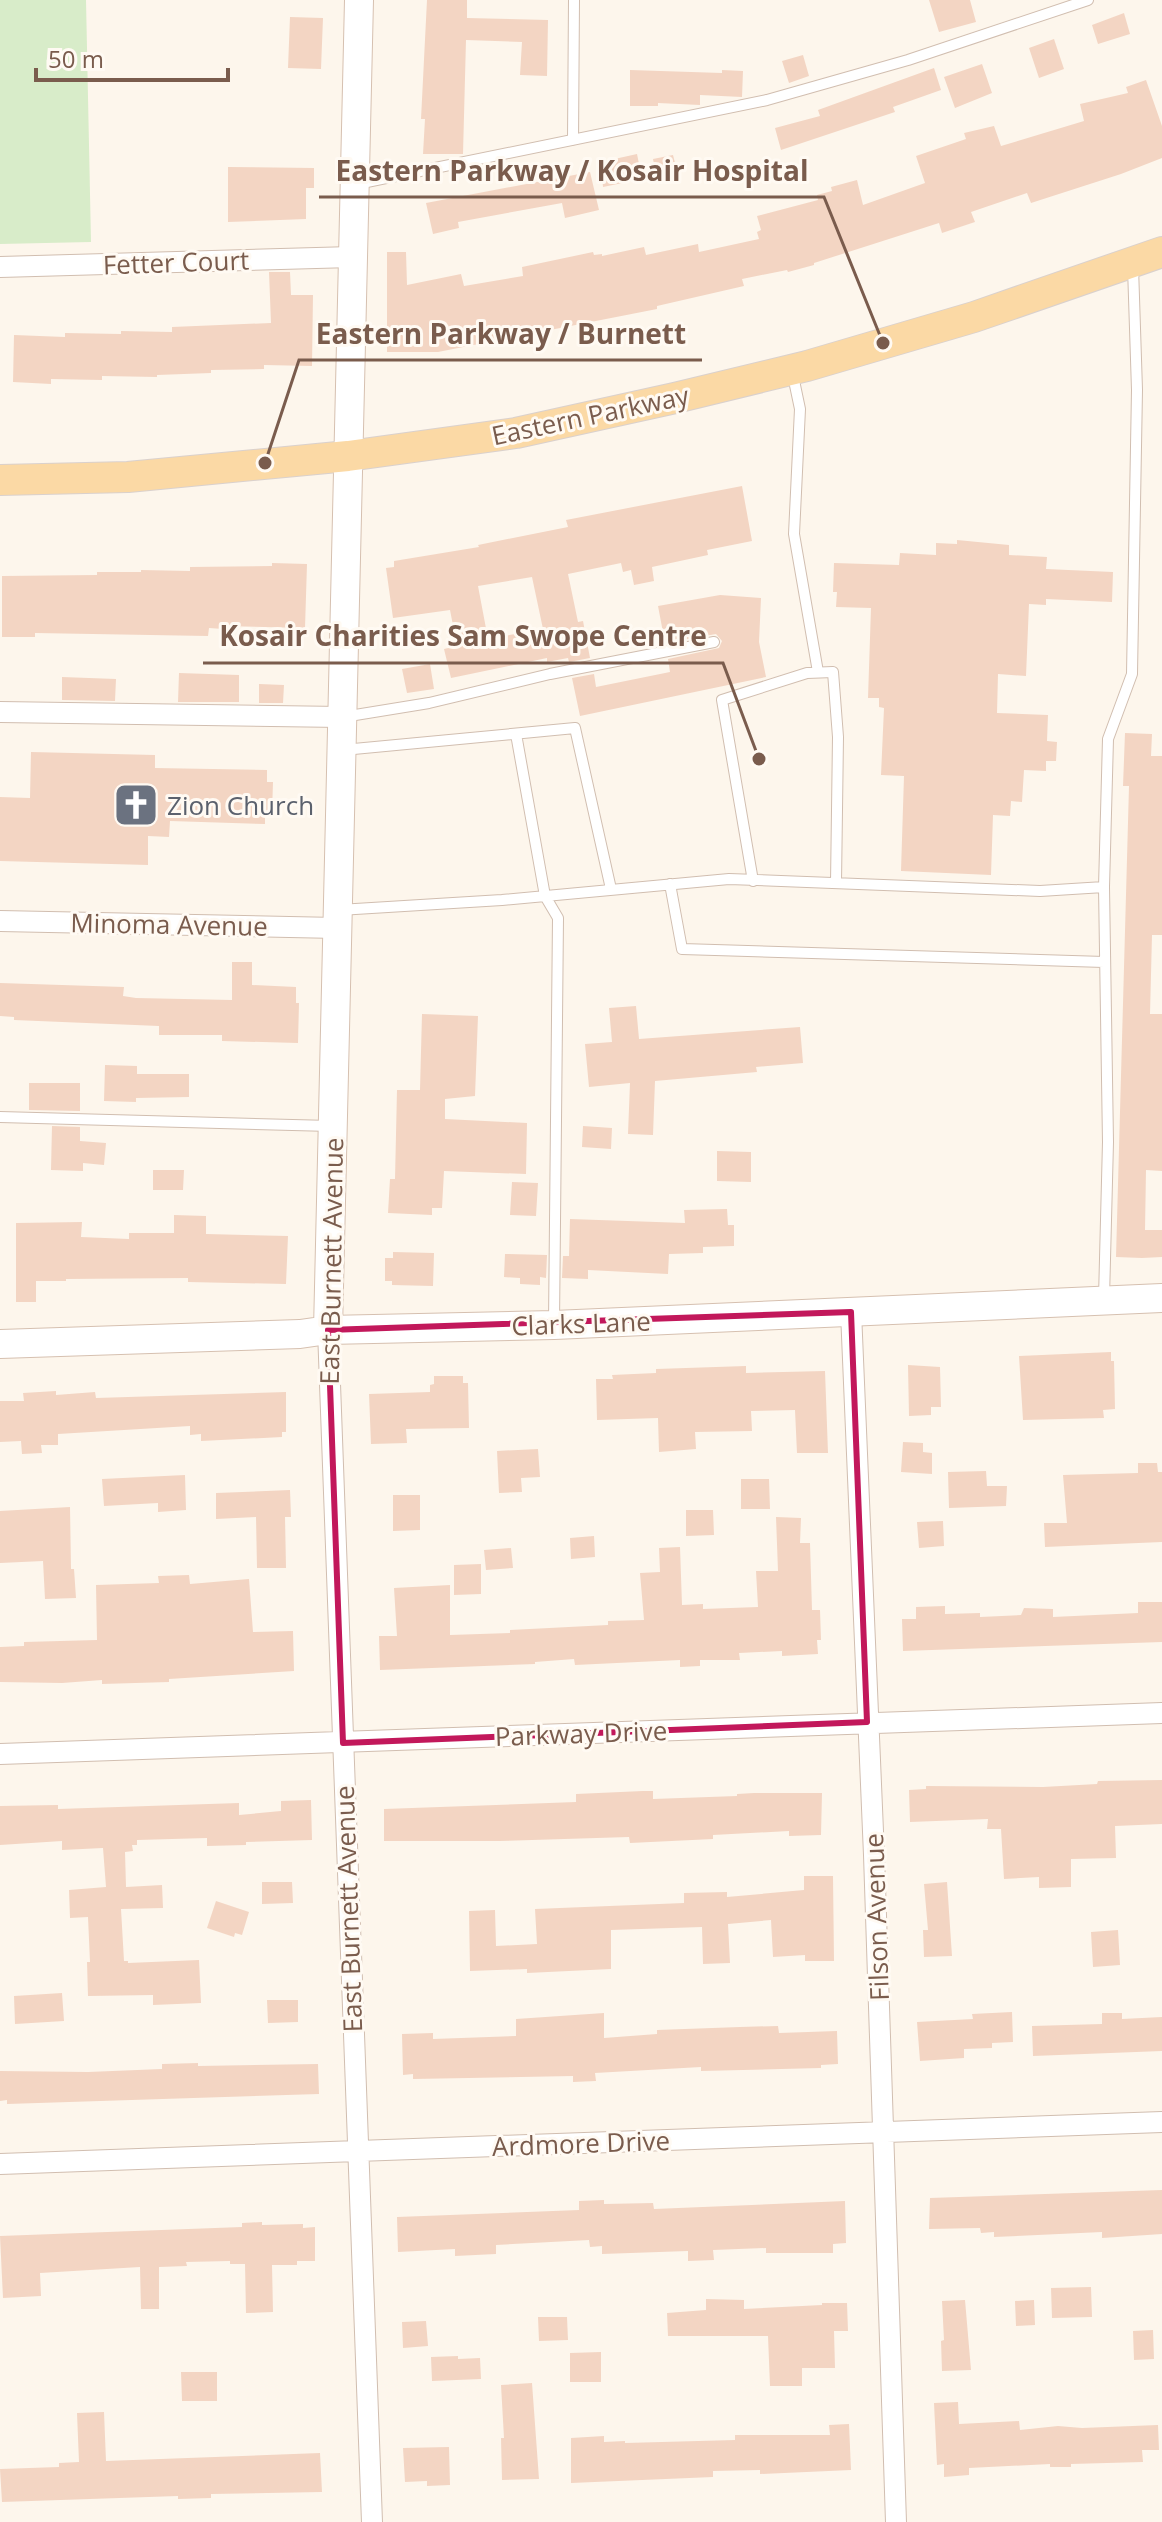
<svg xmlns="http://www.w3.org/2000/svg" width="1162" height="2522" viewBox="0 0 1162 2522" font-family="'Open Sans',sans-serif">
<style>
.green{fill:#d8ecc9}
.building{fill:#f3d5c3;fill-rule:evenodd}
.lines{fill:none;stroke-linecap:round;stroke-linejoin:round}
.lane-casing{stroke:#d1beb0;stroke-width:12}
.street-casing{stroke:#d1beb0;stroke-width:22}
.secondary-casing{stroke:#d6c0b0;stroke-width:30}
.primary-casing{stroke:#dad1cd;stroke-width:32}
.lane{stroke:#fff;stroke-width:10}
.street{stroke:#fff;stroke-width:20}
.secondary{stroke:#fff;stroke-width:28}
.primary{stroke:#fbd9a5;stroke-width:30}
.marked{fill:none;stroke:#c2185b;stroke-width:6;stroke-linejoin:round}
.labels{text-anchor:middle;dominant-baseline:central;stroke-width:6;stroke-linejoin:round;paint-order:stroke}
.street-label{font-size:26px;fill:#7a5c4d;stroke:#fffaf3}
.worship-label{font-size:26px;fill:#5b616d;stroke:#fffaf3;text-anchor:start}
.leader{fill:none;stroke:#7a5c4d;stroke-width:3}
.callout-dot{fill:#7a5c4d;stroke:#fffaf3;stroke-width:3}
.callout-label{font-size:28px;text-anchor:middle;font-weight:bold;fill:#7a5c4d;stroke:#fffaf3;stroke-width:6;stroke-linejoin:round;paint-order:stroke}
</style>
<rect width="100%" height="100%" fill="#fdf6ec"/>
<path class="green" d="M0,0H86L91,242L0,244Z"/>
<path class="building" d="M427,0H467V18L548,20L547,76L520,75L522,42L466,40L463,154H423L425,119H421Z
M929,0H970L976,22L939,32Z
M1124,13L1130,34L1098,44L1092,25Z
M290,17L323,18L321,69L288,68Z
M1054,39L1064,69L1039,78L1029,48Z
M803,55L809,76L789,83L782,61Z
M982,64L992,93L955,108L944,77Z
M934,68L941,90L893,107L895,112L781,150L775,128L820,116L818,110Z
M630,70L722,73V70L743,71L742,97L700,95V105L658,103V106H630Z
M1146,80L1162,126V158L1121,174L1031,203L1027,193L971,212L975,222L942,233L939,223L814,263V265L788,272L787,270L742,279L744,286L657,306V309L438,352H387V252H406L407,285L461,274L464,286L523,276L522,267L593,252L594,255L602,254V256L644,247L646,255L698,244L699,252L759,239L757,232L761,230L757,216L818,200L817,195L832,191L831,187L857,180L863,205L925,183L916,156L966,139L964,133L994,126L1001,146L1084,121L1080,104L1128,93L1126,87Z
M637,154L642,179L603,187L601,162Z
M673,155L679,179L658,184L653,159Z
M228,167L314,168V188H306V219L228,222Z
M590,172L599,210L565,218L562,203L458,222L459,228L433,234L426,203Z
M269,272H290L291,295H313L312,366L264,365V369L211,370V373L157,375V377L102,376V380L51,379V384L13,382L14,335L65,337V333L121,334V331L172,332V327L271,323Z
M742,486L752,541L707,550L708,555L652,567L654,581L634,585L631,570L623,572L621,563L568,574L578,622L583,621L590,658L569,662L568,658L547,662V658L451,678L444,649L457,646L450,610L393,618L386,568L394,567V561L479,547L478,545L568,527L566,520ZM532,577L543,629L488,639L478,586Z
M957,540L1009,545V555L1047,557L1046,569L1113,572L1112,602L1046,599V605L1029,604L1026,676L998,674L997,713L1048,715L1047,741L1057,742L1056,761H1046V771L1024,770L1022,802L1011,801L1010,816L993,815L991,875L901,871L904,776L881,775L884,708L879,707V698H868L871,608L836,607L837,592H833L834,563L899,565L900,553L936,555V543L957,544Z
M272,563L307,564L305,628L223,626V629L209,628L208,636L35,633V637H2V576L97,575V572H141V570L190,571V567L272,566Z
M720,595L761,598L759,642L766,677L580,716L572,678L594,674L596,687L670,672L668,659L719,648L722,641L716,634L665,643L658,606Z
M430,664L434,689L407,693L402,669Z
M179,673L239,675V702H178Z
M62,677L116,679L115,701L62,700Z
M259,684L284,685L283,703H259Z
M1125,733L1152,734L1151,756H1162V935H1152L1150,1014H1162V1171L1146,1170L1145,1230H1162V1257L1142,1258L1116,1257L1129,786H1123Z
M31,752L155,755V768L267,770V782H273L272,813L265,812V824L170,821L169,837L148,836V865L0,861V797L30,798Z
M232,962H252V985L296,987V1003H299L298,1043L222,1041V1035H159V1026L14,1020V1017L0,1016V983L124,987L123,996L136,998L232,1000Z
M636,1006L639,1039L800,1027L803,1063L756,1067L757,1072L655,1081L653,1135L628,1134L630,1083L589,1087L585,1044L612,1042L609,1008Z
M422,1014L478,1016L475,1096L445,1099V1119L527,1123L526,1174L444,1171L442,1208H432V1215L388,1213L390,1179H395L397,1090H420Z
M105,1065L137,1066V1074H189V1097L136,1098V1102L104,1101Z
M29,1083H80V1111L29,1110Z
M52,1126L80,1127V1141L106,1143L104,1165L83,1163V1171L51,1170Z
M583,1126L612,1128L611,1149L582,1147Z
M717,1151L751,1152V1182L717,1181Z
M153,1170H184L183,1190H153Z
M512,1182L538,1183L536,1216L510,1215Z
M727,1209L728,1225H734V1246L703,1247V1253L669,1254L668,1274L588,1270V1279L562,1278L563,1256H569L570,1219L685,1223L684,1210Z
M174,1215L206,1216V1234L288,1236L286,1284L188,1282V1278L66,1279V1281H36V1302H16V1223L82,1222L81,1237L129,1239V1233H174Z
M393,1252L434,1253L433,1286L392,1285V1281H385V1258H393Z
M505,1254L547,1255L546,1278L540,1277V1285L520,1284V1278L504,1277Z
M1111,1352V1361H1114L1115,1409L1103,1410L1104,1418L1023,1420L1019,1356Z
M908,1365L940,1367L941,1407H931V1415L909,1416Z
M746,1366V1373L825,1371L828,1453H797L795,1410L751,1411L752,1431L695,1432L696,1449L659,1452L658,1418L597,1420L596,1379H613L612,1375L656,1373V1369Z
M434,1376H463V1383H468L469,1428L406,1429L407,1443L371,1444L369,1394L430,1392V1385L434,1384Z
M56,1391V1395L95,1392L96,1398L286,1392V1432H282V1437L201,1441V1434L190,1435V1426L58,1434V1445H41L42,1453L22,1454L21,1441L0,1442V1401H24L23,1393Z
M903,1442L923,1443V1452L932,1453V1474L901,1472Z
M538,1449L540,1477L521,1478L522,1492L499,1493L497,1451Z
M1138,1463H1157L1158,1472H1162V1542L1045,1547L1044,1523H1067L1063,1475L1138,1473Z
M986,1471L987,1486H1007L1006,1506L949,1508L948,1472Z
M185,1475L186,1510L158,1512V1503L104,1506L102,1479Z
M741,1479H769L770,1509H741Z
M290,1490L291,1517H285L286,1568H257L256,1517L216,1519V1493Z
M393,1495H420V1530L393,1531Z
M70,1507L71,1569H74L76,1598L45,1599L43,1561L0,1563V1511Z
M686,1510H713L714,1535L686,1536Z
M776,1517L801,1518L800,1543H810L812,1610H820L821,1640H817L818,1654L782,1656V1651L739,1653L740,1660H700V1666L680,1667V1660L575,1665L574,1659L535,1662V1664L380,1670L379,1636H397L394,1588L450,1585V1635L510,1633V1630L608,1625V1621L644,1620L640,1573L660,1572L659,1548L680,1547L682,1605L703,1604V1609L758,1607L756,1571H778Z
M943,1521L944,1546L919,1548L917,1522Z
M594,1536L595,1557L571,1559L570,1538Z
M511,1548L513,1568L486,1570L484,1550Z
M481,1564V1594L454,1595V1565Z
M189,1575L190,1584L249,1579L253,1632L293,1631L294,1671L169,1679V1682L102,1684V1680L62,1683L0,1682V1647L24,1646V1642L97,1640L96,1585L159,1583L158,1576Z
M1138,1602H1162V1642L903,1651L902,1619H916V1607L945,1606V1614L980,1613V1617L1021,1615L1024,1608L1053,1609V1617L1138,1613Z
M1162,1780V1824L1115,1826L1116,1858L1071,1859V1887L1039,1888V1877L1004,1879L1001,1829H987L988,1819L910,1822L909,1790L926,1789V1786L1043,1787L1097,1784L1098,1781Z
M643,1791H653V1799L737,1796V1794L754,1793H822L821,1835L789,1836V1831L713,1835V1839L630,1843L629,1837L499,1841H384V1809L576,1802V1794Z
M311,1800L312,1840L246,1842V1845L207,1846V1838L137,1840V1845H132L133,1851L125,1852L126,1887L162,1885L163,1908L121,1909L124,1961H128V1963L199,1960L201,2003L153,2005V1995L88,1996L87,1962H90L88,1917L70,1918L69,1890L106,1887L103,1848L62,1850V1841L0,1845V1806L58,1805V1809L239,1803V1815L281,1811V1801Z
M804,1876H833L834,1961H805V1955L773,1957L771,1920L728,1924L730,1963L703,1964L702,1927L611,1930V1969L527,1973V1969L470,1971L469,1911L495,1910L496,1946L537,1944L535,1909L684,1903V1893L727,1892V1897L804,1890Z
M262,1882H292L293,1903L262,1904Z
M947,1882L952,1956L924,1957L923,1930H928L924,1884Z
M216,1901L249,1912L242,1935L235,1933L234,1937L207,1928Z
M1118,1930L1120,1965L1093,1967L1091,1932Z
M62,1993L64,2021L15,2024L14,1996Z
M267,2000H298V2022L268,2023Z
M1012,2012L1013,2042L992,2043V2048L964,2049V2058L920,2061L917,2022L973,2019L972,2014Z
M604,2013V2038L657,2034V2030L740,2027L778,2026L779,2033L837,2031L838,2064L821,2065V2068L701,2071V2067L595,2073L596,2081L573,2082V2076L413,2079V2074L403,2075L402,2034L433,2033V2039L516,2036V2019Z
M1102,2013H1122V2019L1162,2017V2051L1033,2056L1032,2026L1102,2024Z
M198,2063V2066L318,2064L319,2094L7,2104V2100L0,2101V2071L88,2072L162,2069V2064Z
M1162,2190V2234L1102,2238V2232L994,2237V2232L981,2233L980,2228L929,2229L930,2198Z
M604,2200V2204L653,2203L654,2209L845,2201L846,2243L833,2244V2253H766V2248L713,2250L714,2260L688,2261V2251L602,2254V2246L590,2247L589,2240L496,2245V2254L455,2256V2249L398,2252L397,2217L579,2210V2201Z
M262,2222V2225L303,2224V2228L315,2227V2261H297V2265H272L273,2312L246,2313L245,2264H230V2261L186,2262L187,2266L159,2267V2309H141L140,2267L40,2273L41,2296L3,2298L0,2236L242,2227V2223Z
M1091,2287L1092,2317L1052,2318L1051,2288Z
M706,2299L744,2300V2309L822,2305V2303H847L848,2331H834L835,2368H802V2386H770L768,2336H668L667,2313L706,2310Z
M965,2300L971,2370L942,2371L941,2341L944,2340L942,2301Z
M1034,2300L1035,2325L1016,2326L1015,2301Z
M538,2317H567L568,2340L539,2341Z
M426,2321L428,2346L403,2348L402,2322Z
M1153,2330L1154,2359L1134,2360L1133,2331Z
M601,2352V2382H570V2353Z
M458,2356V2359L480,2358L481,2379L432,2381L431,2357Z
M181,2372H217V2401H182Z
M532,2383L539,2479L502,2480L501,2438H504L501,2385Z
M958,2402L959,2424L1019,2421L1020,2430L1058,2426L1082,2428L1158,2425L1159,2450H1142L1143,2462L1071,2464V2467H1050V2464L969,2468V2475L944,2477V2464L937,2465L934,2403Z
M104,2412L106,2461L320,2453L322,2492L211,2494V2498L178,2499V2496L2,2502L0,2469L59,2467V2463L79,2462L77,2413Z
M849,2424L851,2470L760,2474V2470L713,2471V2477L571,2483V2438L604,2436V2442L625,2441V2443L735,2440V2435H830L829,2425Z
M449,2447L450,2485L427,2486V2481L405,2482L403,2448Z"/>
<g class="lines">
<g class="lane-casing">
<path id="lane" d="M573,140L574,0
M357,184L767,100L908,60L1088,0
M792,371L800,409L794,534L818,672
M343,717L429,703L550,674L714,642
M516,734L545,896L558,918L554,1323
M343,750L575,728L611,889
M753,881L722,700L807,673L833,672L838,737L836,883
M670,884L682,949L1104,962
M339,910L502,900L729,879L1040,891L1104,887
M0,1117L331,1126
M1104,1298L1108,1142L1104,887L1108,739L1132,674L1137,390L1133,267"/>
</g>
<g class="street-casing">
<path id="street" d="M0,267L352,257
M0,712L341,717
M0,921L337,928
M851,1312L874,1855L896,2522
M328,1330L372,2522
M0,1754L1162,1713
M0,2164L1162,2122"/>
</g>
<g class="secondary-casing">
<path id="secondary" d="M328,1330L359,0
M0,1344L300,1334L328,1330L554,1325L1162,1298"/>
</g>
<g class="primary-casing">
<path id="primary" d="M0,480L128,477L348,456L516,433L675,398L807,366L974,317L1162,252"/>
</g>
<use href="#lane" class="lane"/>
<use href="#street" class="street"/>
<use href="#secondary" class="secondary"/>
<use href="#primary" class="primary"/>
</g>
<path class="marked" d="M851,1312L867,1722L343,1743L328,1330Z"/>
<defs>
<g id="church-square" transform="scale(2.3)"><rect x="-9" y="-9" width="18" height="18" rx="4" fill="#6b7280" stroke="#fffaf3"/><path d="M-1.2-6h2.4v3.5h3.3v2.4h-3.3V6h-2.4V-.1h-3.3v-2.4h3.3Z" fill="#fff"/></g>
</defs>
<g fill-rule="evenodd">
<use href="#church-square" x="136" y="805"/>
</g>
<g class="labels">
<g class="street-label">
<text transform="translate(176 262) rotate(-2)">Fetter Court</text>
<text transform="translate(590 415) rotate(-12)">Eastern Parkway</text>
<text transform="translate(169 924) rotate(1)">Minoma Avenue</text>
<text transform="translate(331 1261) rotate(-89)">East Burnett Avenue</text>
<text transform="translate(581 1323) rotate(-2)">Clarks Lane</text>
<text transform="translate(581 1733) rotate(-2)">Parkway Drive</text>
<text transform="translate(348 1909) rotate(-92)">East Burnett Avenue</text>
<text transform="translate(876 1917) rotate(-92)">Filson Avenue</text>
<text transform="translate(581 2143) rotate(-2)">Ardmore Drive</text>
</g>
<g class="worship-label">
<text x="167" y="805">Zion Church</text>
</g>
</g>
<path class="leader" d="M883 343L824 197H319M265 463L299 360H702M759 759L723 663H203"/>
<g class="callout-dot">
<circle cx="883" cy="343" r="8"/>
<circle cx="265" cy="463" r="8"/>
<circle cx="759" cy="759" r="8"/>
</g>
<g class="callout-label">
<text x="572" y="181">Eastern Parkway / Kosair Hospital</text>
<text x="501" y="344">Eastern Parkway / Burnett</text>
<text x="463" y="646">Kosair Charities Sam Swope Centre</text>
</g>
<path d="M36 68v12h192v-12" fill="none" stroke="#7a5c4d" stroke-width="4"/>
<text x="48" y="68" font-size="24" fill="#7a5c4d" stroke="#fffaf3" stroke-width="6" paint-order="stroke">50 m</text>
</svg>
